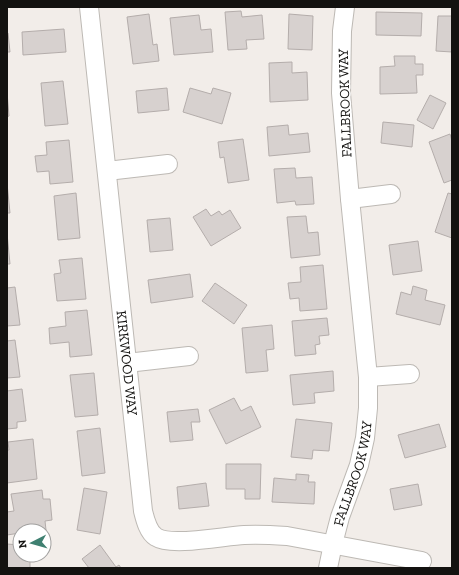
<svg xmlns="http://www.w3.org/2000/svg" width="459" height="575" viewBox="0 0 459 575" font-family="'Zilla Slab',serif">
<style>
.building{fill:#d7d1cf;stroke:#b4adab}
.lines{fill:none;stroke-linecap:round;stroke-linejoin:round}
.street-casing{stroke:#bdb9b4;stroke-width:20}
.street{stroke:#fff;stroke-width:18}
.labels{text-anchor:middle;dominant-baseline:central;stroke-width:3;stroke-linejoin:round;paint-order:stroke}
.street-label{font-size:14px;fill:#131210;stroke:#fff}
</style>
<rect width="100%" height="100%" fill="#f2ede9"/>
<path class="building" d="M241,11L242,17L262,15L264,39L246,40L247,49L228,50L225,12Z
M376,12L422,13L421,36L376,35Z
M149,14L153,45L157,44L159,61L133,64L127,17Z
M289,14L313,16L312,50L288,49Z
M199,15L201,30L211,29L213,52L174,55L170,18Z
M438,16H452V52L436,51Z
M64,29L66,52L23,55L22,32Z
M7,33H8L10,52H7Z
M394,56H415V64H423V75H416L417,93L380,94V67L395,66Z
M292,62V73L307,72L308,100L270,102L269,63Z
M63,81L68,124L45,126L41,83Z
M167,88L169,110L138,113L136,91Z
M190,88L211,94L213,88L231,93L222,124L183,112Z
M7,92L9,116L7,117Z
M430,95L446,103L433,129L417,120Z
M383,122L414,125L412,147L381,143Z
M288,125L289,135L308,133L310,152L269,156L267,127Z
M450,134L452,141V180L444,183L429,142Z
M243,139L249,180L228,183L224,157L220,158L218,142Z
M69,140L73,182L50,184L49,171L37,172L35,156L47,155L46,142Z
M295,168L296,178L312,177L314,204L296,205L295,201L277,203L274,169Z
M7,183L10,213H7Z
M76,193L80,238L58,240L54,196Z
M448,193L452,194V238L435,232Z
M206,209L211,216L219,211L222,215L230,210L241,228L211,246L193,217Z
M306,216L308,233L318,232L320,255L291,258L287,217Z
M170,218L173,250L150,252L147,220Z
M7,233L10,264H7Z
M418,241L422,271L393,275L389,245Z
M82,258L86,299L57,301L54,274L61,273L59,260Z
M323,265L327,309L300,311L299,298L290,299L288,283L301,282L300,267Z
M190,274L193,297L151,303L148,280Z
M215,283L247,305L234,324L202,301Z
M413,286L427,290L425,300L445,305L440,325L396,314L401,292L411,295Z
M15,287L20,325L7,326V288Z
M87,310L92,355L70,357L69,342L50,344L49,328L66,326L65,312Z
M327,318L329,335L319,336L320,344L315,345L316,354L295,356L292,321Z
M272,325L274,349L266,350L268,371L246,373L242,328Z
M15,340L20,377L7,378V341Z
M333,371L334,391L314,393L315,403L293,405L290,375Z
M94,373L98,415L75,417L70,375Z
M22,389L26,421L17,422V428L7,429V391Z
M234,398L241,411L251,406L261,427L226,444L209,410Z
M198,409L200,422H191L193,440L170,442L167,412Z
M296,419L332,423L329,451L313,450L312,459L291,457Z
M439,424L446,447L405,458L398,435Z
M100,428L105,473L82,476L77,431Z
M33,439L37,479L7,483V450H9L8,442Z
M226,464H261L260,499H245V489H226Z
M296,474L309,475L308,482H315L314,504L272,502L274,478L296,480Z
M206,483L209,506L179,509L177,487Z
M418,484L422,505L394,510L390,489Z
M84,488L107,492L100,534L77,530Z
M42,490L43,499H50L52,520L45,521L46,530L20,531V533L7,535V512L14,511L11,494Z
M7,544L20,545V555H30V568H7Z
M100,545L116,567L119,565L121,568H89L82,559Z"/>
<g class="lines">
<g class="street-casing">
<g id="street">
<path id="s1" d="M89,7L143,511C145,519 148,532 156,537C171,547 224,536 244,535C258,534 273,535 287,536L422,561"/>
<path d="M107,171L168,164"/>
<path d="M350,199L391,194"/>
<path d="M127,363L189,356"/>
<path d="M368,377L410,374"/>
<path id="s2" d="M328,568L333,544L340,517L359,465L365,438L368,408V377L350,199L341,93L342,31L345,7"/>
</g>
</g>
<use href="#street" class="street"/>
</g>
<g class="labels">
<g class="street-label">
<text transform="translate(345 103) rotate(-92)">FALLBROOK WAY</text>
<text stroke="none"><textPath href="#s1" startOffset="358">KIRKWOOD WAY</textPath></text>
<text stroke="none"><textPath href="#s2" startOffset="98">FALLBROOK WAY</textPath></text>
</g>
</g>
<rect width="459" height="575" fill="none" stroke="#131210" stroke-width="16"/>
<g transform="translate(32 543) rotate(264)"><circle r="19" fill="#ffffff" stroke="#a1a09f"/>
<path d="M0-3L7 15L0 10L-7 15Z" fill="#3f8071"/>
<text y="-6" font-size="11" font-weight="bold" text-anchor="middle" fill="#131210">N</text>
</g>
</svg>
